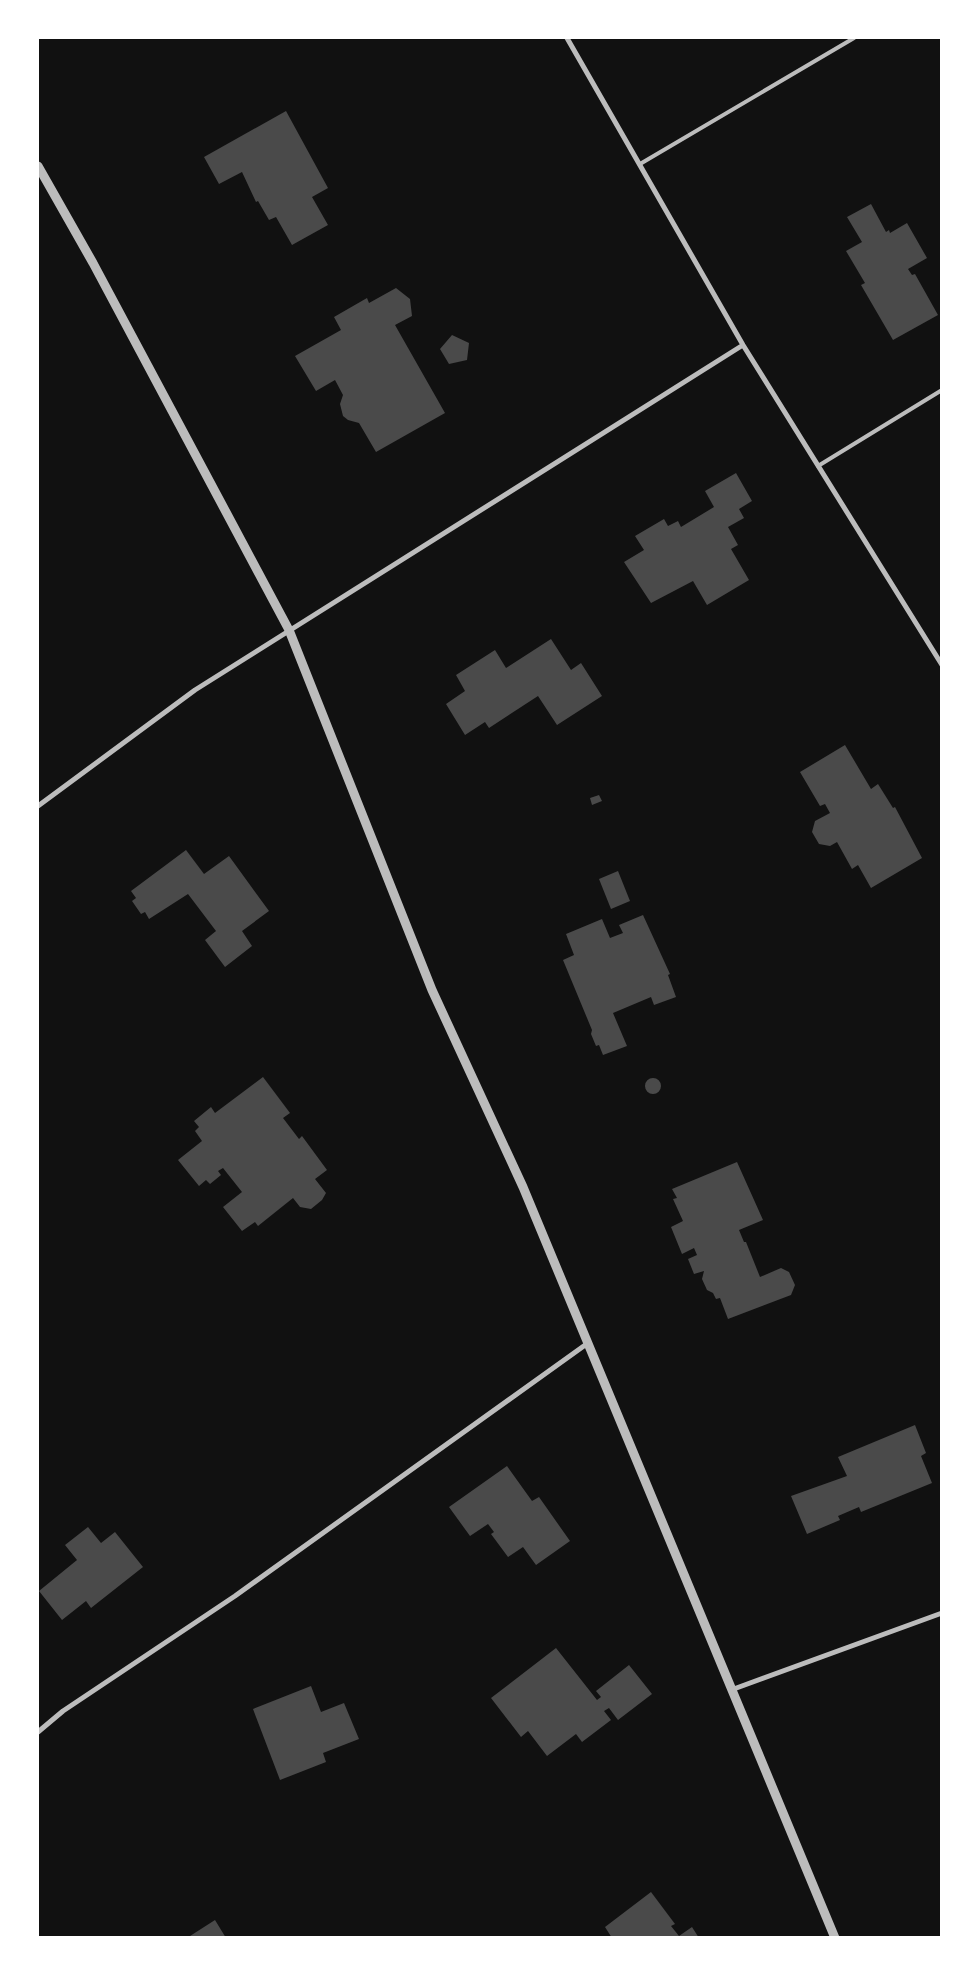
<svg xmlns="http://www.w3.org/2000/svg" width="979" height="1975" viewBox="0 0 979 1975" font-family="'Noto Sans',sans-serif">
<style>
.building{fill:#4a4a4a}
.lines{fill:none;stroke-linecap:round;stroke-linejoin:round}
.service{stroke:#bcbcbc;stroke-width:4}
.minor{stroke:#bcbcbc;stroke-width:5}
.tertiary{stroke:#bcbcbc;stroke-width:9}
</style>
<rect width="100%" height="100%" fill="#111"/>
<path class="building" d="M286,111L328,188L312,197L328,225L292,245L276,217L269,220L258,201L256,202L242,172L219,184L204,157Z
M871,204L886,232L889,230L890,233L907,223L927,258L908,269L912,275L915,274L938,315L893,340L861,285L865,283L846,251L862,242L847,217Z
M396,288L410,299L412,316L395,325L445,413L376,452L359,423L348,420L343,416L340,404L343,395L335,380L316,391L295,356L341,330L334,317L367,298L369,303Z
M452,335L469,343L467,360L449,364L440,349Z
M736,473L752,501L739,509L744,518L728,527L738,545L731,549L749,580L707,605L693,581L651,603L624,562L644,550L635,536L664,519L668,526L678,521L681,527L714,507L705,491Z
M551,639L571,670L581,663L602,696L557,725L538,696L489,728L485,722L465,735L446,704L465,691L456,675L495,650L506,668Z
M845,745L871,789L878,784L893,808L895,807L922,858L871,888L858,865L852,869L837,842L830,846L819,844L812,832L815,821L830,813L825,804L820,806L800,772Z
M599,795L602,801L592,805L590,798Z
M186,850L204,874L229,856L269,911L242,931L252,946L225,967L205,940L216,931L188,894L149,919L145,912L141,914L132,901L136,898L131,891Z
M618,871L630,901L611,909L599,879Z
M643,915L670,974L668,975L676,997L654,1005L651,997L613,1013L627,1046L603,1055L599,1045L596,1046L591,1034L592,1030L563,960L574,955L566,934L602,919L610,938L623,933L619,925Z
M263,1077L290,1113L283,1118L299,1139L302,1136L327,1170L315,1179L326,1193L322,1200L311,1209L300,1207L293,1198L258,1226L255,1222L242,1231L223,1207L242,1192L223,1168L218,1171L221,1175L210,1184L206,1180L199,1186L178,1160L202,1141L195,1131L199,1127L194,1121L211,1107L215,1113Z
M645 1086a8 8 0 1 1 16 0a8 8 0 1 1-16 0Z
M737,1162L763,1220L739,1230L744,1242H746L760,1277L781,1268L789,1272L795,1285L791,1295L728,1319L720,1298L716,1299L713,1293L707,1290L702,1279L704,1271L694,1274L688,1259L697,1255L694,1248L682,1254L671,1227L683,1221L673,1199L677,1198L672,1189Z
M915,1425L926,1453L921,1456L932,1483L861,1512L859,1507L838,1516L840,1520L807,1534L791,1496L847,1476L838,1457Z
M507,1466L532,1501L539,1497L570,1541L536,1565L523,1547L508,1557L491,1534L494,1532L488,1524L470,1536L449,1507Z
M88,1527L101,1543L115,1532L143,1567L91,1608L86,1601L62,1620L39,1591L77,1560L65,1545Z
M556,1648L597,1700L601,1697L596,1691L629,1665L652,1694L618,1720L609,1708L604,1711L611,1720L582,1742L576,1734L547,1756L528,1731L521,1737L491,1698Z
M311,1686L321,1712L344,1703L359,1739L323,1753L326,1762L280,1780L253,1709Z
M651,1892L675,1924L671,1926L679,1936L692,1927L699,1938H612L605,1927Z
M215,1920L226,1938H191L190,1936Z"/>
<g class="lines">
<path class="service" d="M640,164L854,38
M818,466L942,390"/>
<path class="minor" d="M567,38L743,345L942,665
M38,806L195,690L743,345
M731,1690L942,1613
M38,1732L63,1711L235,1596L588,1343"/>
<path class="tertiary" d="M38,166L93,263L289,630L432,990L523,1187L835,1938"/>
</g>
<rect width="979" height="1975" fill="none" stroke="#ffffff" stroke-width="78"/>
</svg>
